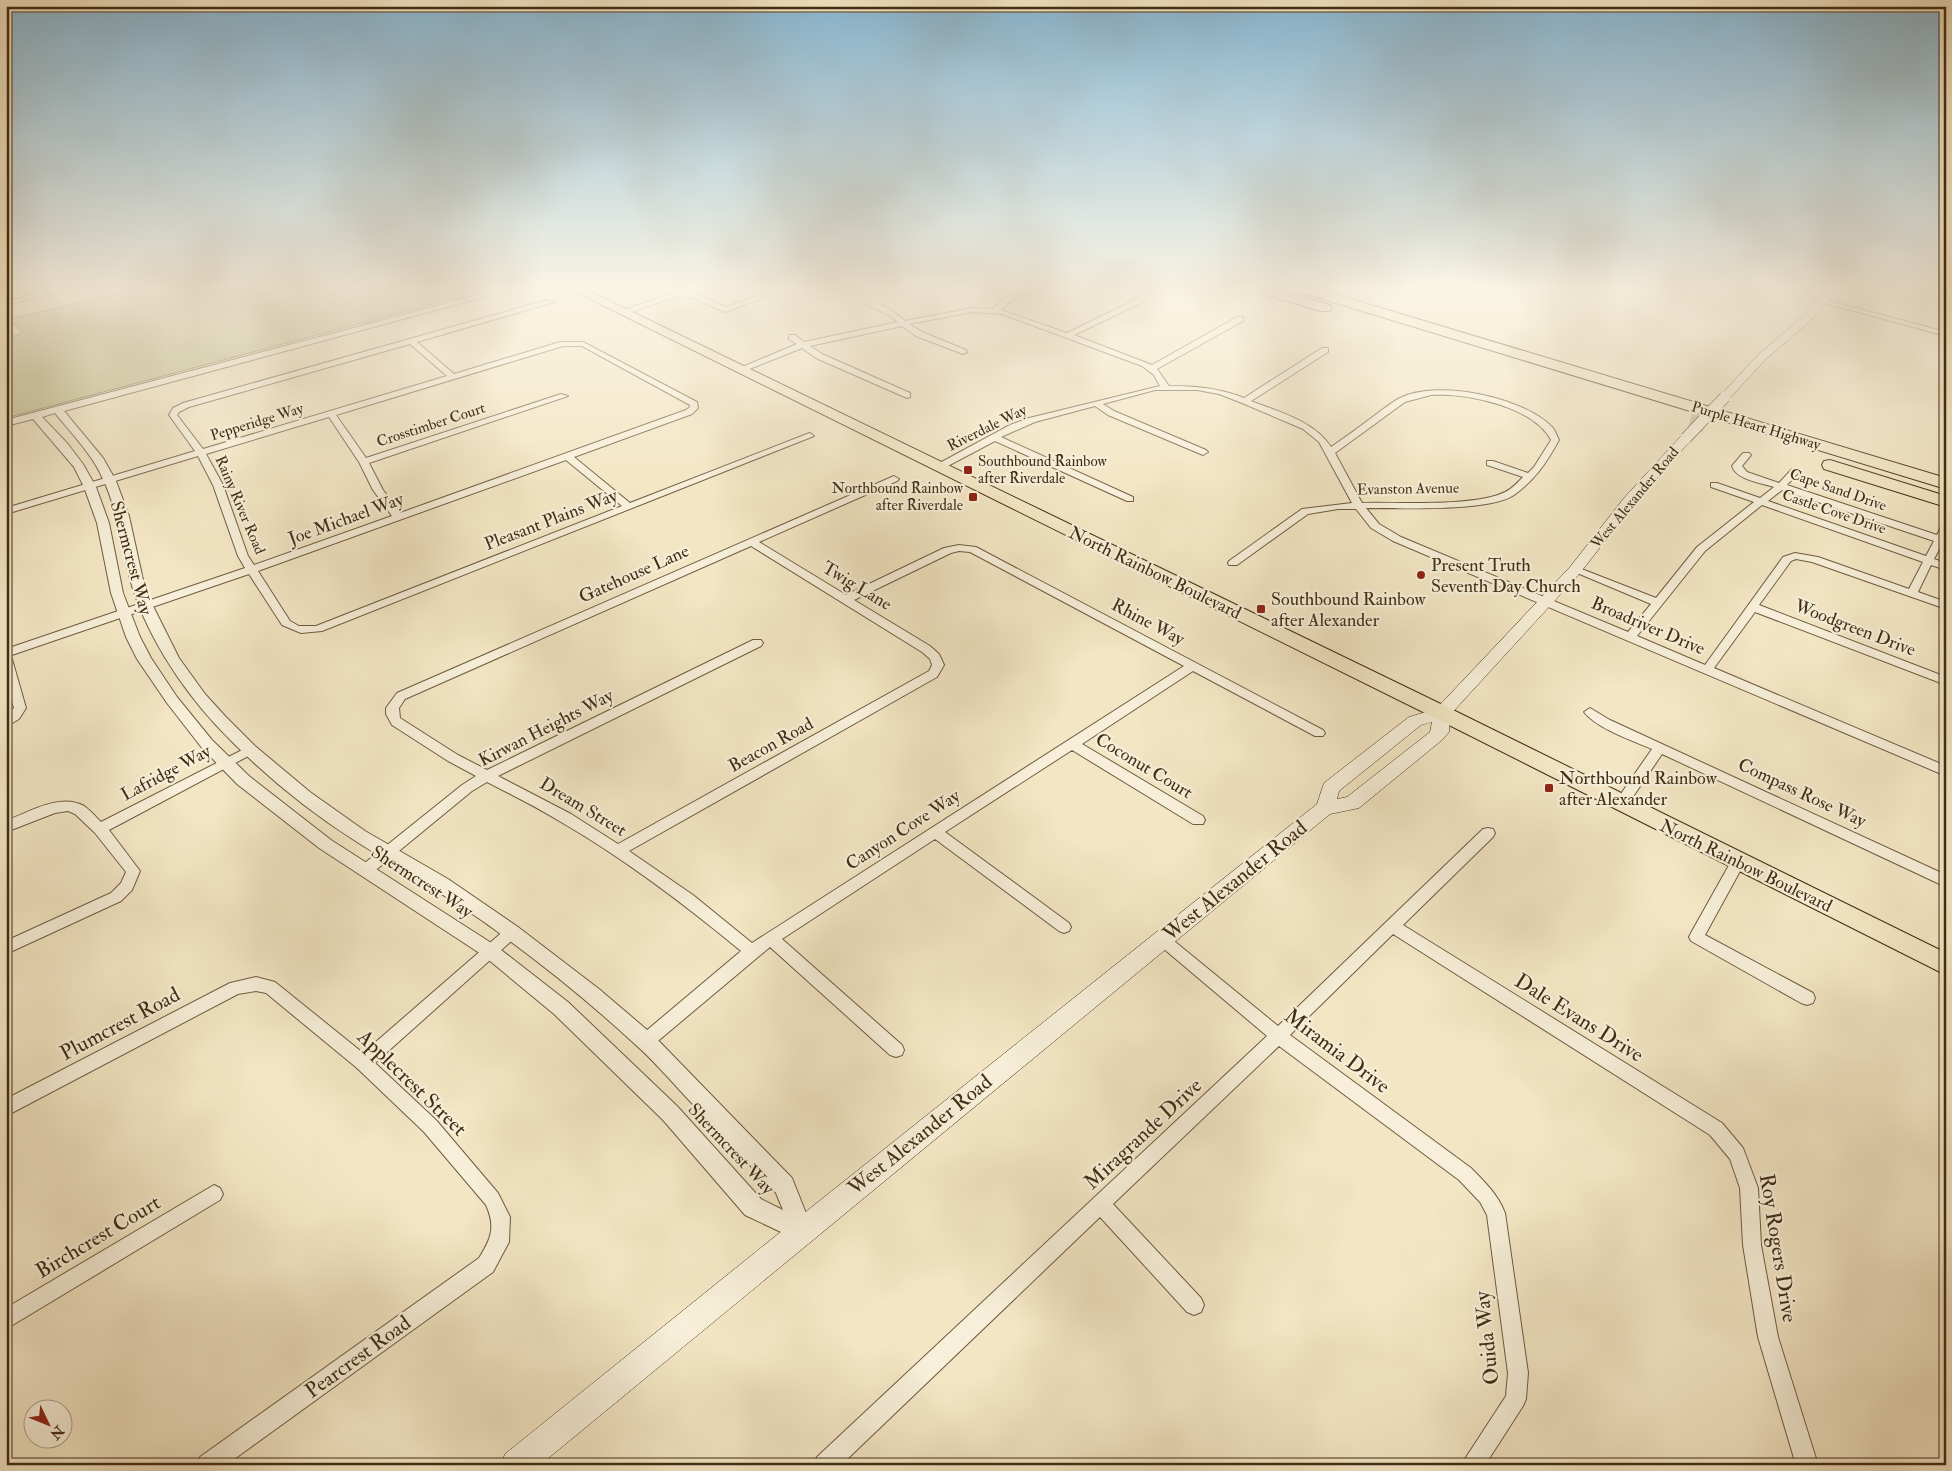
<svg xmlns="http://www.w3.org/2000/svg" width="1952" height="1471" viewBox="0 0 1952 1471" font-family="'IM FELL Double Pica',serif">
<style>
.green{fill:#c2c390;stroke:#827852}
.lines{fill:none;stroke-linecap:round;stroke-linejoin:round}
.motorway-tunnel{stroke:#cfc1a1;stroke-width:15;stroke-dasharray:15 8;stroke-linecap:butt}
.minor-casing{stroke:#6e5b41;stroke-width:2}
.tertiary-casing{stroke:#6e5b41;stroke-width:2}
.secondary-casing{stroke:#412d15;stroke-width:1}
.primary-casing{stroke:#412d15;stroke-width:2}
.motorway-casing{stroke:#412d15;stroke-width:2}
.minor{fill:#f7efd9;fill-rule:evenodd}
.tertiary{fill:#f7efd9;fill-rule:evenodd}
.secondary{fill:#f7efd9;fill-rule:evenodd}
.primary{fill:#f3e6c4;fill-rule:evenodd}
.motorway{fill:#f3e6c4;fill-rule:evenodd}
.secondary-bridge-casing{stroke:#412d15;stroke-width:12;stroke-linecap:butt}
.secondary-bridge{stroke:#f7efd9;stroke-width:11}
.poi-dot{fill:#8f2418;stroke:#f7efd9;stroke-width:2}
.labels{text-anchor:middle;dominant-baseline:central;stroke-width:4.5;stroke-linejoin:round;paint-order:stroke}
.far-street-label{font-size:15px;fill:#412d15;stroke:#f7efd9}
.far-poi-label{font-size:15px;fill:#412d15;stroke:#f7efd9;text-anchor:start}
.street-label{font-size:18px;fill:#412d15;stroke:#f7efd9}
.poi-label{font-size:18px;fill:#412d15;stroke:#f7efd9;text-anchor:start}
.near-street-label{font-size:21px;fill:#412d15;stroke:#f7efd9}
</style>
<rect width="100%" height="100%" fill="#f3e6c4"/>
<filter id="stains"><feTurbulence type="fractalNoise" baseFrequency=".004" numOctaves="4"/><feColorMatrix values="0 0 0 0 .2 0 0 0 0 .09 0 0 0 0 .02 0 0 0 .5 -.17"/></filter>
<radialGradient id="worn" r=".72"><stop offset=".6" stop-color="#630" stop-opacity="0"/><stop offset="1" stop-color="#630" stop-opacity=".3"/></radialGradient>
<path class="green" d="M134,290H457L467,295L6,418V339L23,333L9,319Z"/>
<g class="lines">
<path class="motorway-tunnel" d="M1690,421L1707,426"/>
<g class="minor-casing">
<path id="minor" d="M55,290H67L6,305V301Z
M680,290H689L687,292L698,294L725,307L774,290H784L725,312L693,298L680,295L626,314L619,312Z
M1023,290H1033L1009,302L1001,310L1067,333L1137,299L1140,292L1139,290H1146L1148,292L1143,302L1074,335L1152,365L1237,317H1243V321L1157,369L1169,386C1196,386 1219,388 1244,398L1322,348H1328V352L1251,401C1279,412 1314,421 1331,447C1347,436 1362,425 1378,413C1385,408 1392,402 1400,398C1438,379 1523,397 1552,427C1555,430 1557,436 1559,440C1547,462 1535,480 1514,495C1490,512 1398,508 1366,508L1379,524L1401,537L1628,632L1651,604L1570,570L1571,568H1579L1656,598L1697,547L1754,502L1711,487V483H1717L1760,498L1774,487C1762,483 1736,480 1732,466L1743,453H1749L1751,455L1742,466L1747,472L1779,483L1792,469H1798V473L1787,485L1937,535L1942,525L1946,524V545L1942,544L1934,559L1946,563V570L1931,565L1918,592L1946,602V609L1812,562L1796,559L1791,561L1759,605L1946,677V685L1755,612L1714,668L1946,766V776L1393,541L1371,528L1356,509H1338L1308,514L1237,565H1229L1228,563L1229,561L1302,509L1352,503L1319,442L1303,429L1242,403L1219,394L1197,390H1155L1103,404L1114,411L1206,450L1208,452L1203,455L1108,415L1095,406L1035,422L1001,437L1133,497V501H1127L995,441L942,469H936V465L1010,425L1029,418L1160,386L1154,375L1142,366L1002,314L972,312L909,324L922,332L966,350L967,352L963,354L916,336L902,326L810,346L822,354L910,393V397L907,398L816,358L802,348L742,372L735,370L797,344L789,339V335H795L804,342L898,322L887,314L869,306V302C883,302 895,313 905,321L972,308L993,309L1003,298ZM1431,395C1466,393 1533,406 1551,440L1534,467L1528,473L1493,461H1487V465L1523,477C1518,482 1512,489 1505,492C1477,507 1396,502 1362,503L1335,453L1405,402ZM1782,490L1934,541L1926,556L1768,501ZM1762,505L1923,562L1909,589L1818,557L1795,553L1783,557L1705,665L1637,636L1705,551Z
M1777,290H1788L1946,332V336Z
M547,300L554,302L417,342L454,374L560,342H583L697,402L698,408L692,414L574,457L630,503L807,434L810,433L814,436L322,631L301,633L282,625L249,574L9,656L12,659L26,708L19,719L6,727V716L14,708L6,681V649L245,568L238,556L213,485L198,456L6,514V508L195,451L169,415L173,408L183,403ZM410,344L447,376L203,449L177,415L179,412L189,407ZM563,346H582L690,405V407L686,410L400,513L383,490L369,463L568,396L561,394L366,458L336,415ZM329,417L359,462L373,490L392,516L254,565L248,556L223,485L206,454ZM566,460L622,506L316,626H299L290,621L258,571Z
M894,476L899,479L897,481L759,542L846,595L944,548L959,545L976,547L1323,730L1325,733L1323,736H1315L1193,671L1082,744L1203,816L1205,820L1203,824H1193L1072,750L945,832L1069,923L1071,927L1069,931L1064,933L1059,931L935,839L782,939L902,1045L904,1050L902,1055L896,1057L890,1055L770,947L652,1046L646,1048L640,1046L638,1041L640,1036L741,951C684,904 625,859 561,822C537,807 512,795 487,782L472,791L371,874L366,876L361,874L359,870L361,866L462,785L476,776L448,761L392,725L386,714V708L397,693ZM751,546L922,652L930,659L932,665L929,671L618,844L571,814L498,776L761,646L763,643L761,640H753L487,770L458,755L400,718L399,708L405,699ZM959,551L970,552L1184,666L752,943L693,895L629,851L937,677L944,665L939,654L930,646L854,600L951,553Z
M1590,708L1610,720L1946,875V887L1662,754L1626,807H1616L1614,804L1616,801L1652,749C1633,741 1596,728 1584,712Z
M250,746L254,747L256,750L254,753L109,830L140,871L132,890L121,901L6,954V941L111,893L121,883L126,872L95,833L75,814L68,811L55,813L6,832V821C29,812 60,793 84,806C90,810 96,817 101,822Z
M1488,828L1493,829L1495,833L1493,837L1403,925L1722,1123L1743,1148L1758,1188L1761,1245L1778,1337L1818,1465H1796L1758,1337L1743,1245L1740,1188L1730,1159L1710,1135L1393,934L1290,1035L1471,1168C1485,1182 1498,1195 1505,1213L1528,1373L1526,1399L1523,1406L1485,1465H1461L1506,1396L1508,1373L1487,1215L1480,1202L1459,1180L1279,1046L1113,1204L1201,1298L1204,1305L1201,1312L1194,1315L1187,1312L1100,1217L841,1465H814L817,1457L1267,1036L1158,944L1156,940L1158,936L1163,934L1168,936L1278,1026L1483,829Z
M1738,857L1743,858L1745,862L1705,935L1813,993L1815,998L1813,1003L1807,1005L1801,1003L1691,941L1689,937L1691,933L1733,858Z
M512,926L517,928L519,932L517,936L375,1063L436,1120L498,1193L510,1217L509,1242L493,1272L226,1465H197L200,1457L479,1258C491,1239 496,1227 486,1205L424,1132L357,1068L266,993L256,991L238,994L6,1116V1099L230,983L256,977L275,982L363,1053L507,928Z
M214,1185L220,1188L223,1194L220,1200L6,1329V1308Z"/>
</g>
<g class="tertiary-casing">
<path id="tertiary" d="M497,290H510L64,411L103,458L116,481L129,516L143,580L153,606L179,658L205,694L225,716L255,746L310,792L365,831L448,879L518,927L599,989L653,1035L792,1178L813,1231L810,1239L802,1242L745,1215L663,1120L554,1014L484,956L319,848L237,784L202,748L167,703L137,659L126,637L111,593L97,523L84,487L74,467L33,419L6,426V420ZM55,413C72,434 92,454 103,479C118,511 122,546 130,579C144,631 180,686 216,725C256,768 304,808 354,840C405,873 458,901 506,938C551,971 596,1008 637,1046C655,1062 670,1080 686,1097C716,1129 746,1161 776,1193L783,1210L761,1199L677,1106L568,1002L496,946L331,840L249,776L212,740L177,697L151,658L140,637L123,593L109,523L96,487L83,464L67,443L42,417Z"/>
</g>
<g class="secondary-casing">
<path id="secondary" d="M1829,290H1839L1808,323L1766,359L1729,399H1721L1719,397L1721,395L1758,355L1800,319Z
M1686,434L1692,438L1690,441L1634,504L1580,573L1450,715L1449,732L1442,740L1359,808L1330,814L540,1465H501L505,1454L793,1222L1317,804L1324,783L1409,717L1436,709L1570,567L1624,498L1682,435ZM1432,722L1430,732L1347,797L1337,799L1339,791L1421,725Z"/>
</g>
<g class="primary-casing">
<path id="primary" d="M572,290H587L1449,708L1946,953V975L1435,718Z"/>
</g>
<g class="motorway-casing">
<path id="motorway" d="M1260,290H1279L1330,305L1332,308L1330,311H1320L1261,293Z
M1302,290H1321L1946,478V489L1303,293Z
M1830,460L1946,496V507L1824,469L1822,465L1824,461Z"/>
</g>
<use href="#minor" class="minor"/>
<use href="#tertiary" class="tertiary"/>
<use href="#secondary" class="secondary"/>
<use href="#primary" class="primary"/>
<use href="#motorway" class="motorway"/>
<g class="secondary-bridge-casing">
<path id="secondary-bridge" d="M1686,438L1725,397"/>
</g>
<use href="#secondary-bridge" class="secondary-bridge"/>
</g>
<linearGradient id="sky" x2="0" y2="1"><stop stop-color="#89b8d4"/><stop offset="0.58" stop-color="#faf4e4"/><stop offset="1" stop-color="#faf4e4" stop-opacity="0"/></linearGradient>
<rect width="1952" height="496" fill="url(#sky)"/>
<g class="poi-dot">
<rect x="963" y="465" width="10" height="10" rx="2.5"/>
<rect x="968" y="492" width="10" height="10" rx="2.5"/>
<circle cx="1421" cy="575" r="5"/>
<rect x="1256" y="604" width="10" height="10" rx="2.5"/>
<rect x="1544" y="783" width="10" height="10" rx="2.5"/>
</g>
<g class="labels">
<g class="far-street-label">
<text transform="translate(257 422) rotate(-17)">Pepperidge Way</text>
<text transform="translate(431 425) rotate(-18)">Crosstimber Court</text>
<text transform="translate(1756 426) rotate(17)">Purple Heart Highway</text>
<text transform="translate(987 428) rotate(-26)">Riverdale Way</text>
<text transform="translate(1408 489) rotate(-1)">Evanston Avenue</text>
<text transform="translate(1838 490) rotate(19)">Cape Sand Drive</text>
<text transform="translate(1635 498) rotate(-50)">West Alexander Road</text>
<text transform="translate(240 505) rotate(67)">Rainy River Road</text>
<text transform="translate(1834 512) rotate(19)">Castle Cove Drive</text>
</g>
<g class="far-poi-label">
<text x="978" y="461">Southbound Rainbow<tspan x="978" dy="17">after Riverdale</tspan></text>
<text x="963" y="488" text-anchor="end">Northbound Rainbow<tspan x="963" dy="17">after Riverdale</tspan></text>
</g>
<g class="street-label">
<text transform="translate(346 519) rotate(-20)">Joe Michael Way</text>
<text transform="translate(551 520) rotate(-21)">Pleasant Plains Way</text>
<text transform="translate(131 558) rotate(75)">Shermcrest Way</text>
<text transform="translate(1155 573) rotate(26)">North Rainbow Boulevard</text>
<text transform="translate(634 574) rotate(-24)">Gatehouse Lane</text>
<text transform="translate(857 586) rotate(31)">Twig Lane</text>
<text transform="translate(1148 622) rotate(28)">Rhine Way</text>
<text transform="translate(1648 626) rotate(23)">Broadriver Drive</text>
<text transform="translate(1855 628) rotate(21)">Woodgreen Drive</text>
<text transform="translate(546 728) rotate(-27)">Kirwan Heights Way</text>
<text transform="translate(771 745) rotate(-29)">Beacon Road</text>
<text transform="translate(1144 766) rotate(31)">Coconut Court</text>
<text transform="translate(166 773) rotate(-28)">Lafridge Way</text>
<text transform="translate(1802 793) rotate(25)">Compass Rose Way</text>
<text transform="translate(583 807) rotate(31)">Dream Street</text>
<text transform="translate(903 830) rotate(-33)">Canyon Cove Way</text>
<text transform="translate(1746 866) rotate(26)">North Rainbow Boulevard</text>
<text transform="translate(422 882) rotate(33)">Shermcrest Way</text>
<text transform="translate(731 1149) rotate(47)">Shermcrest Way</text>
</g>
<g class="poi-label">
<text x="1431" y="565">Present Truth<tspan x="1431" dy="21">Seventh Day Church</tspan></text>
<text x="1271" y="599">Southbound Rainbow<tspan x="1271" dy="21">after Alexander</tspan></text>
<text x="1559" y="778">Northbound Rainbow<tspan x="1559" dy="21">after Alexander</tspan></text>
</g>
<g class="near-street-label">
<text transform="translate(1235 881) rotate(-39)">West Alexander Road</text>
<text transform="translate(1579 1018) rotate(32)">Dale Evans Drive</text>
<text transform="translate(120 1024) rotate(-28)">Plumcrest Road</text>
<text transform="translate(1337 1051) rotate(37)">Miramia Drive</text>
<text transform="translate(412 1083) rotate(44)">Applecrest Street</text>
<text transform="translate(1143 1134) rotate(-43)">Miragrande Drive</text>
<text transform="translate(920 1135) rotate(-39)">West Alexander Road</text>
<text transform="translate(98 1237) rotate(-31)">Birchcrest Court</text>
<text transform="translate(1778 1248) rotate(81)">Roy Rogers Drive</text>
<text transform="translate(1487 1338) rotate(-96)">Ouida Way</text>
<text transform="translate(358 1357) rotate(-36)">Pearcrest Road</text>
</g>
</g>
<rect width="1952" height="1471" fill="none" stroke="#f3e6c4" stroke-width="25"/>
<rect x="8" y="8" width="1937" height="1456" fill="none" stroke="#412d15" stroke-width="2.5"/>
<rect x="12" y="12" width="1927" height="1446" fill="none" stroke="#412d15"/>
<g transform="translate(48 1424) rotate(133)"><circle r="24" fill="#f7efd9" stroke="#aea18b"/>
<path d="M0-4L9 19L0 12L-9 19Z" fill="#8f2418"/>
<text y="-8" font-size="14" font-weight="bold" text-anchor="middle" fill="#412d15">N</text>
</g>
<rect width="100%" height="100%" filter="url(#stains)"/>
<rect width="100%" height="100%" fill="url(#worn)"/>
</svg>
